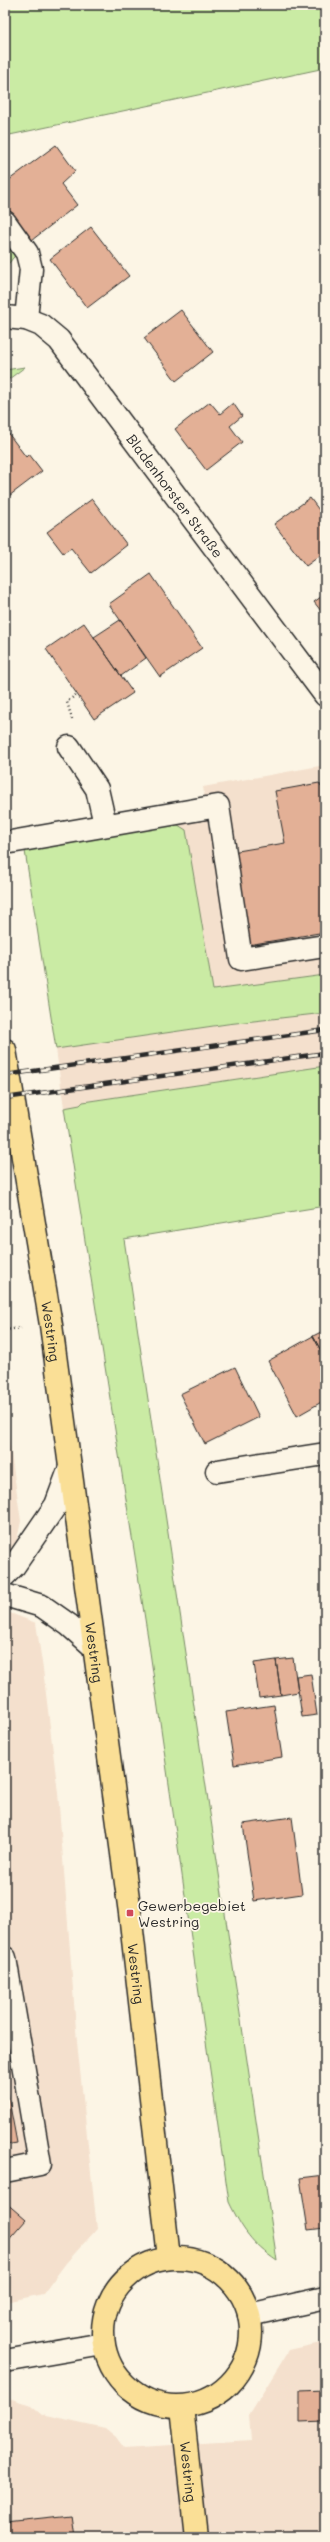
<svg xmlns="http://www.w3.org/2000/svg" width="330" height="2542" viewBox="0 0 330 2542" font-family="Mali,sans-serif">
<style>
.built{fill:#f4e0cd}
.green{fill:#caeba4;stroke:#7a8b68}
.building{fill:#e3b096;stroke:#2b2b2b}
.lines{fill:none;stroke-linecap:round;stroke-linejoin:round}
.minor-casing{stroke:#2b2b2b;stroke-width:25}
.major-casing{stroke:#2b2b2b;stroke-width:25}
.path{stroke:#2b2b2b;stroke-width:2.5;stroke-dasharray:1 3;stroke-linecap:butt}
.minor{stroke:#fcf5e5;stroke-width:22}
.major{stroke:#fadf96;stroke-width:22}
.rail-casing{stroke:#2b2b2b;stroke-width:4.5}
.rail{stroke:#fcf5e5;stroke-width:3;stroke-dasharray:9;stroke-linecap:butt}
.poi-dot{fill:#d1495b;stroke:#fcf5e5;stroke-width:1.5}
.labels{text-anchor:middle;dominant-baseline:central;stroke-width:3.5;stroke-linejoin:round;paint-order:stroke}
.street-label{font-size:14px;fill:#2b2b2b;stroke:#fcf5e5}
.poi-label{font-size:14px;fill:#2b2b2b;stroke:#fcf5e5;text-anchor:start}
</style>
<rect width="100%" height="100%" fill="#fcf5e5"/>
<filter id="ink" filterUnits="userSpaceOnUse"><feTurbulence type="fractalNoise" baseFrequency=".025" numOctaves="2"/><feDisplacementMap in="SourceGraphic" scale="8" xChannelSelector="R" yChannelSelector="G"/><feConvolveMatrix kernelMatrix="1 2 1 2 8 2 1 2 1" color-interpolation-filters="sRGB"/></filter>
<g filter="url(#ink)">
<path class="built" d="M325,765V975L213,991L186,831L175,823L208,818L203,787Z
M325,1013V1066L83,1102L80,1105L64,1108L56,1049L227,1024Z
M5,1412L21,1521L17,1540L5,1557Z
M5,1611L36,1623L43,1669L58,1793L77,2042L97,2229L66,2263L43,2294L5,2302Z
M325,2342V2537H5V2397L31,2405L42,2414L105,2428L116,2437L124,2448L251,2440L249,2415L289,2350Z"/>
<path class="green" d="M5,5H325V68L5,136Z
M5,237L17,253L5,268Z
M25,367L5,382V370Z
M175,823L186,830L213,990L325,975V1013L227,1024L56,1049L25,851Z
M325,1066V1206L124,1239L277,2261C252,2244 242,2229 229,2202L148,1638L64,1108L80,1105L83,1102Z"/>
<path class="building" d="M56,145L75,171L61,184L77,205L32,240L6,207L5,183Z
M91,227L129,276L87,308L50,259Z
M181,310L213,352L176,381L144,338Z
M210,402L220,414L233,403L242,416L230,426L242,442L206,470L175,429Z
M5,429L26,457L29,454L42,471L5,499Z
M310,498L325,518V552L306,566L274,524Z
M92,499L127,545L91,573L71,548L63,553L47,532Z
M151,574L202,648L160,677L109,604Z
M325,594V616L314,602Z
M120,620L146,658L121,676L94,637Z
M84,623L133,693L94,719L46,649Z
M319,783L325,791V932L248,945L232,852L285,843L275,791Z
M325,1330V1358L313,1336Z
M313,1336L325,1358V1400L297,1416L268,1361Z
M235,1367L259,1417L205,1444L180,1394Z
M293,1658L298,1692L281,1695L276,1660Z
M276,1660L281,1695L259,1698L254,1663Z
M311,1674L317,1715L302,1717L296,1676Z
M274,1705L282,1757L234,1765L226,1712Z
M292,1817L302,1894L254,1901L243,1824Z
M5,2079L17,2143L5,2145Z
M325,2175V2228L308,2230L300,2178Z
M5,2202L26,2220L5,2244Z
M325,2390V2421L300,2422V2391Z
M71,2515L74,2537H5V2522Z"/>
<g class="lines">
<g class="minor-casing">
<g id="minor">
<path d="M5,222L27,253L31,269L26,319"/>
<path id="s1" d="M5,317L26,319L41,325L59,340L325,695"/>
<path d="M69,747L97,789L105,824"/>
<path d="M5,843L218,806L241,959L325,946"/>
<path d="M217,1471L325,1454"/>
<path d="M5,1575L14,1566L56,1505L69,1470"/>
<path d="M5,1595L42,1606L69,1625L94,1647"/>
<path d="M5,1958L40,2164L5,2171"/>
<path d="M249,2315L325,2298"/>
<path d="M5,2361L103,2344"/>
</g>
</g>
<g class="major-casing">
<g id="major">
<path id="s2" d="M5,1050L51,1325L130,1913L169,2258"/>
<circle cx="177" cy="2332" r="74"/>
<path id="s3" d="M182,2407L196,2537"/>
</g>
</g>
<path class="path" d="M72,719L67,702L77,694
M5,1330L21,1328"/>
<use href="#minor" class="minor"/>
<use href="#major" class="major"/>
<g class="rail-casing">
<path id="rail" d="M5,1075L325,1030
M5,1098L325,1053"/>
</g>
<use href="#rail" class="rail"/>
</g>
</g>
<rect class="poi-dot" x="126" y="1909" width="8" height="8" rx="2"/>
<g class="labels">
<g class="street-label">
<text stroke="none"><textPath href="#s1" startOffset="255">Bladenhorster Straße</textPath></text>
<text stroke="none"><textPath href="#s2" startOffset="285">Westring</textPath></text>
<text stroke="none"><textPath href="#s2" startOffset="609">Westring</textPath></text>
<text stroke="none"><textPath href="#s2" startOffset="933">Westring</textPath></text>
<text stroke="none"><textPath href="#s3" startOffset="65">Westring</textPath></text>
</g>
<g class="poi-label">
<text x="138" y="1905">Gewerbegebiet<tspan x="138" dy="16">Westring</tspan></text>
</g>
</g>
<rect width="330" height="2542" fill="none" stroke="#fcf5e5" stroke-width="20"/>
<rect x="10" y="10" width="310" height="2522" fill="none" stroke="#2b2b2b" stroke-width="1.5" filter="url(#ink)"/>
</svg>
